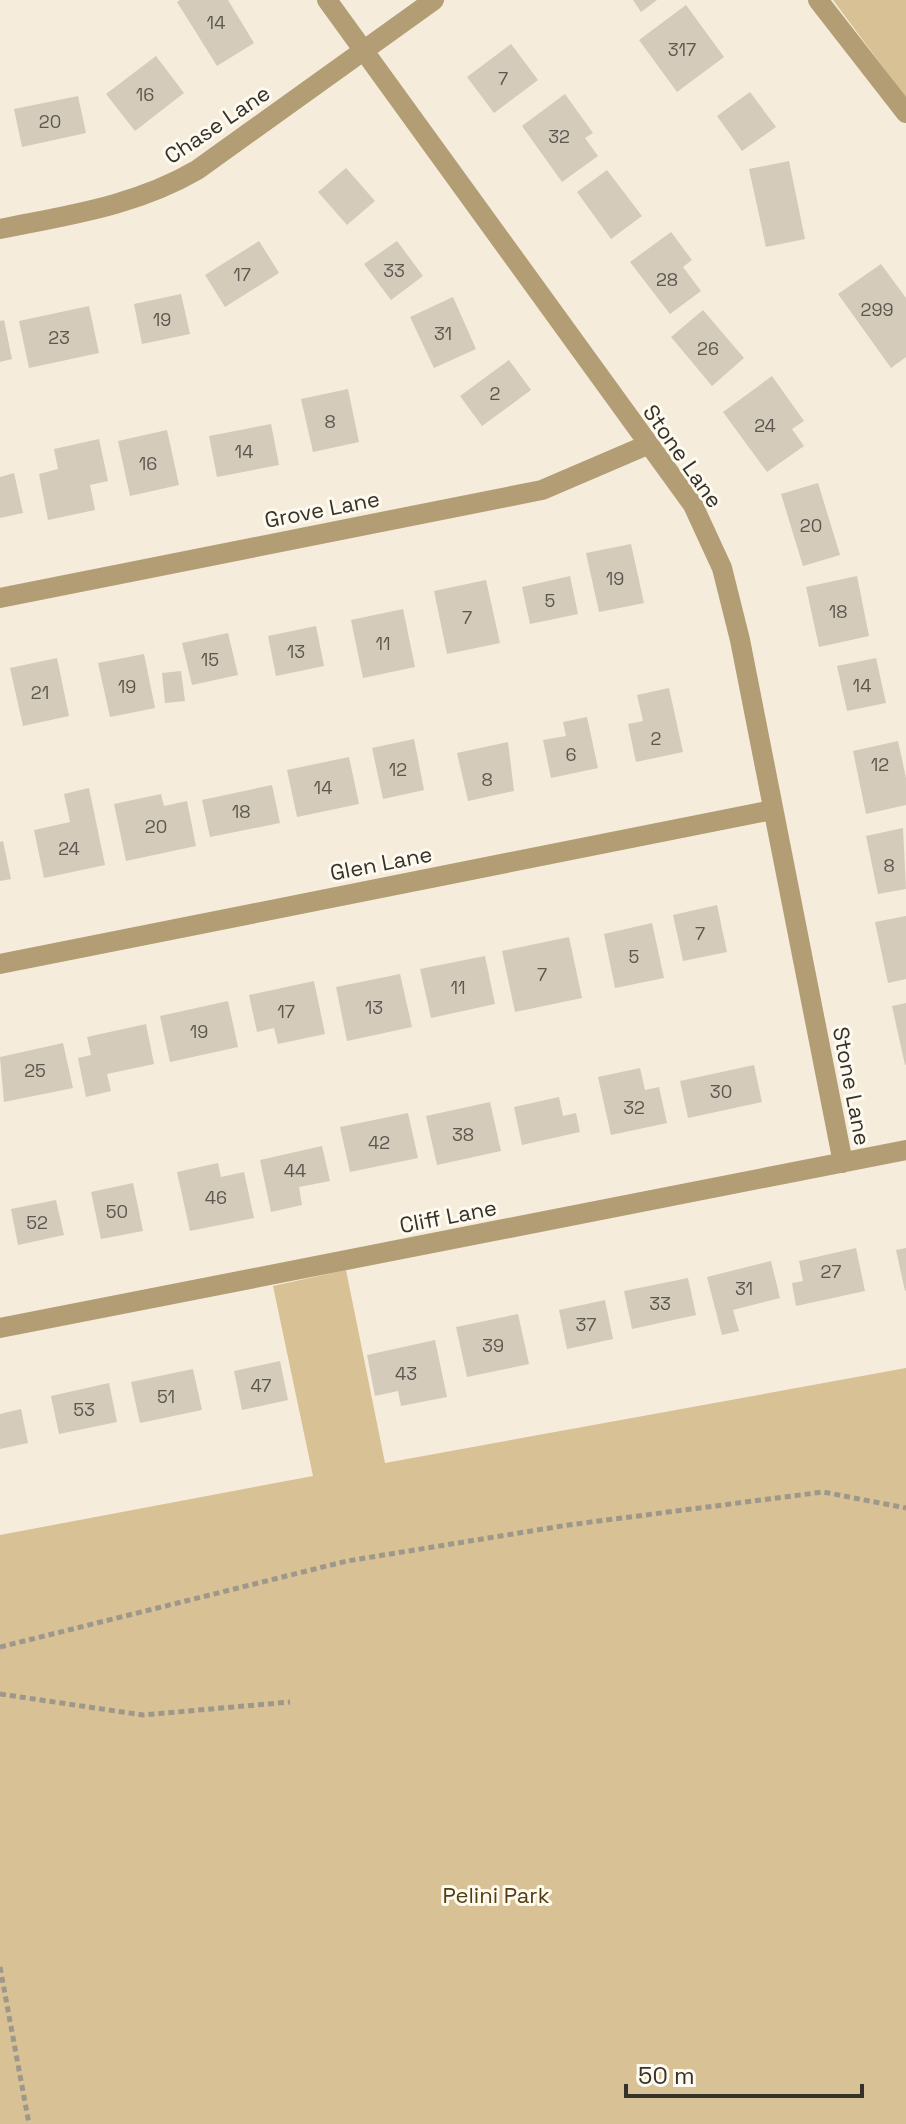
<svg xmlns="http://www.w3.org/2000/svg" width="906" height="2124" viewBox="0 0 906 2124" font-family="'Space Grotesk',sans-serif">
<style>
.green{fill:#d7c195}
.building{fill:#d4cbbb}
.lines{fill:none;stroke-linecap:round;stroke-linejoin:round}
.path{stroke:#9e988b;stroke-width:5;stroke-dasharray:6 4;stroke-linecap:butt}
.minor{stroke:#b29d74;stroke-width:20}
.tertiary{stroke:#b29d74;stroke-width:20}
.labels{text-anchor:middle;dominant-baseline:central;stroke-width:6;stroke-linejoin:round;paint-order:stroke}
.number-label{font-size:18px;fill:#5d584f}
.street-label{font-size:22px;fill:#35322b;stroke:#fffaef}
.park-label{font-size:22px;fill:#503d12;stroke:#fffaef}
</style>
<rect width="100%" height="100%" fill="#f5ecdb"/>
<path class="green" d="M833,0H906V98Z
M346,1270L385,1463L906,1368V2124H0V1535L313,1476L273,1286Z"/>
<path class="building" d="M180,0H228L254,43L217,66L177,2Z
M633,0H657L641,12Z
M686,5L724,57L677,92L639,40Z
M511,44L538,80L494,113L467,77Z
M156,56L184,93L135,131L106,94Z
M750,92L776,127L742,151L717,116Z
M565,94L593,133L585,138L598,156L562,182L522,126Z
M78,96L86,133L22,147L14,109Z
M789,161L805,239L766,247L749,169Z
M346,168L375,201L347,225L318,192Z
M607,170L642,216L611,239L577,192Z
M671,232L692,260L683,267L701,291L670,314L630,262Z
M259,241L279,273L225,307L205,275Z
M397,241L423,276L391,300L364,264Z
M881,264L906,298V357L891,368L838,294Z
M181,294L190,334L142,344L134,304Z
M453,297L476,349L434,368L410,317Z
M89,306L99,353L29,368L19,321Z
M703,310L744,358L712,386L671,337Z
M4,320L12,359L0,362V321Z
M509,360L531,390L482,426L460,396Z
M772,376L804,421L792,429L804,446L767,472L723,412Z
M348,389L359,442L313,452L301,399Z
M271,424L279,465L217,477L209,436Z
M167,430L179,485L130,496L118,441Z
M99,439L108,481L90,485L95,510L48,520L39,474L58,469L54,449Z
M14,473L23,513L0,518V477Z
M818,483L840,555L803,566L781,494Z
M631,544L644,603L599,612L586,553Z
M570,576L578,614L530,624L522,587Z
M857,576L869,636L819,647L806,587Z
M486,580L500,643L447,654L434,591Z
M403,609L415,667L363,678L351,620Z
M316,626L324,666L276,676L268,636Z
M228,633L238,675L192,685L182,643Z
M144,654L155,708L110,717L98,663Z
M57,658L69,716L23,726L10,668Z
M876,658L886,703L847,711L837,666Z
M181,671L185,701L165,703L162,673Z
M669,688L683,752L636,762L628,724L643,721L637,695Z
M587,717L598,768L551,778L543,740L566,736L563,722Z
M414,739L424,790L383,799L372,748Z
M898,741L906,778V805L866,814L853,751Z
M508,742L514,791L468,801L457,753Z
M349,757L359,804L297,817L287,770Z
M272,785L280,823L210,837L202,800Z
M89,788L105,865L44,878L34,830L70,822L64,794Z
M161,794L164,806L187,801L196,846L126,861L114,804Z
M903,828L906,889L878,894L866,836Z
M3,841L11,879L0,881V842Z
M717,905L727,952L683,961L673,915Z
M906,916V979L888,983L875,922Z
M652,923L664,978L615,988L604,934Z
M569,937L582,998L515,1012L502,951Z
M485,956L495,1004L431,1018L420,969Z
M400,974L412,1027L347,1041L336,987Z
M314,981L325,1034L278,1044L274,1028L257,1032L249,995Z
M228,1001L238,1047L170,1062L160,1016Z
M906,1003V1064L905,1065L892,1006Z
M146,1024L154,1064L107,1074L111,1091L86,1097L78,1058L91,1055L87,1037Z
M63,1043L73,1088L4,1102L0,1057Z
M754,1065L762,1102L688,1118L680,1081Z
M640,1068L645,1090L659,1087L667,1123L611,1135L598,1077Z
M559,1097L563,1116L576,1113L580,1132L522,1145L514,1107Z
M490,1102L501,1151L437,1165L426,1116Z
M408,1113L418,1158L350,1172L340,1127Z
M322,1146L330,1181L299,1187L302,1205L271,1212L260,1160Z
M218,1163L221,1177L244,1172L254,1218L190,1231L177,1172Z
M133,1183L143,1231L101,1239L91,1192Z
M56,1200L64,1235L18,1245L11,1209Z
M856,1248L865,1291L796,1306L792,1283L803,1281L799,1261Z
M906,1248V1290L905,1291L896,1250Z
M771,1261L780,1298L733,1310L739,1331L722,1335L707,1277Z
M688,1278L696,1315L632,1329L624,1291Z
M605,1300L613,1339L567,1349L559,1310Z
M518,1314L529,1364L467,1377L456,1327Z
M435,1340L447,1397L401,1406L398,1391L375,1396L367,1355Z
M280,1361L288,1400L242,1410L234,1371Z
M193,1369L202,1410L140,1423L131,1382Z
M109,1383L117,1422L59,1434L51,1396Z
M21,1409L28,1443L0,1449V1414Z"/>
<g class="lines">
<path class="path" d="M0,1647L347,1561L568,1525L823,1492L906,1508
M0,1694L143,1715L290,1702
M0,1967L29,2124"/>
<path class="minor" d="M327,0L693,505L722,568L740,640L843,1163
M0,229C69,215 135,206 197,170L434,0
M0,598L542,490L647,445
M0,964L772,810
M0,1328L906,1150"/>
<path class="tertiary" d="M818,0L906,113"/>
</g>
<g class="labels">
<g class="number-label">
<text x="216" y="22">14</text>
<text x="682" y="49">317</text>
<text x="503" y="78">7</text>
<text x="145" y="94">16</text>
<text x="50" y="121">20</text>
<text x="559" y="136">32</text>
<text x="394" y="270">33</text>
<text x="242" y="274">17</text>
<text x="667" y="279">28</text>
<text x="877" y="309">299</text>
<text x="162" y="319">19</text>
<text x="443" y="333">31</text>
<text x="59" y="337">23</text>
<text x="708" y="348">26</text>
<text x="495" y="393">2</text>
<text x="330" y="421">8</text>
<text x="765" y="425">24</text>
<text x="244" y="451">14</text>
<text x="148" y="463">16</text>
<text x="811" y="525">20</text>
<text x="615" y="578">19</text>
<text x="550" y="600">5</text>
<text x="838" y="611">18</text>
<text x="467" y="617">7</text>
<text x="383" y="643">11</text>
<text x="296" y="651">13</text>
<text x="210" y="659">15</text>
<text x="862" y="685">14</text>
<text x="127" y="686">19</text>
<text x="40" y="692">21</text>
<text x="656" y="738">2</text>
<text x="571" y="754">6</text>
<text x="880" y="764">12</text>
<text x="398" y="769">12</text>
<text x="487" y="779">8</text>
<text x="323" y="787">14</text>
<text x="241" y="811">18</text>
<text x="156" y="826">20</text>
<text x="69" y="848">24</text>
<text x="889" y="865">8</text>
<text x="700" y="933">7</text>
<text x="634" y="956">5</text>
<text x="542" y="974">7</text>
<text x="458" y="987">11</text>
<text x="374" y="1007">13</text>
<text x="286" y="1011">17</text>
<text x="199" y="1031">19</text>
<text x="35" y="1070">25</text>
<text x="721" y="1091">30</text>
<text x="634" y="1107">32</text>
<text x="463" y="1134">38</text>
<text x="379" y="1142">42</text>
<text x="295" y="1170">44</text>
<text x="216" y="1197">46</text>
<text x="117" y="1211">50</text>
<text x="37" y="1222">52</text>
<text x="831" y="1271">27</text>
<text x="744" y="1288">31</text>
<text x="660" y="1303">33</text>
<text x="586" y="1324">37</text>
<text x="493" y="1345">39</text>
<text x="406" y="1373">43</text>
<text x="261" y="1385">47</text>
<text x="166" y="1396">51</text>
<text x="84" y="1409">53</text>
</g>
<g class="street-label">
<text transform="translate(217 124) rotate(-34)">Chase Lane</text>
<text transform="translate(683 456) rotate(55)">Stone Lane</text>
<text transform="translate(322 509) rotate(-11)">Grove Lane</text>
<text transform="translate(381 863) rotate(-11)">Glen Lane</text>
<text transform="translate(852 1086) rotate(79)">Stone Lane</text>
<text transform="translate(448 1216) rotate(-11)">Cliff Lane</text>
</g>
<g class="park-label">
<text x="496" y="1895">Pelini Park</text>
</g>
</g>
<path d="M626 2084v12h236v-12" fill="none" stroke="#35322b" stroke-width="4"/>
<text x="638" y="2084" font-size="24" fill="#35322b" stroke="#fffaef" stroke-width="6" paint-order="stroke">50 m</text>
</svg>
